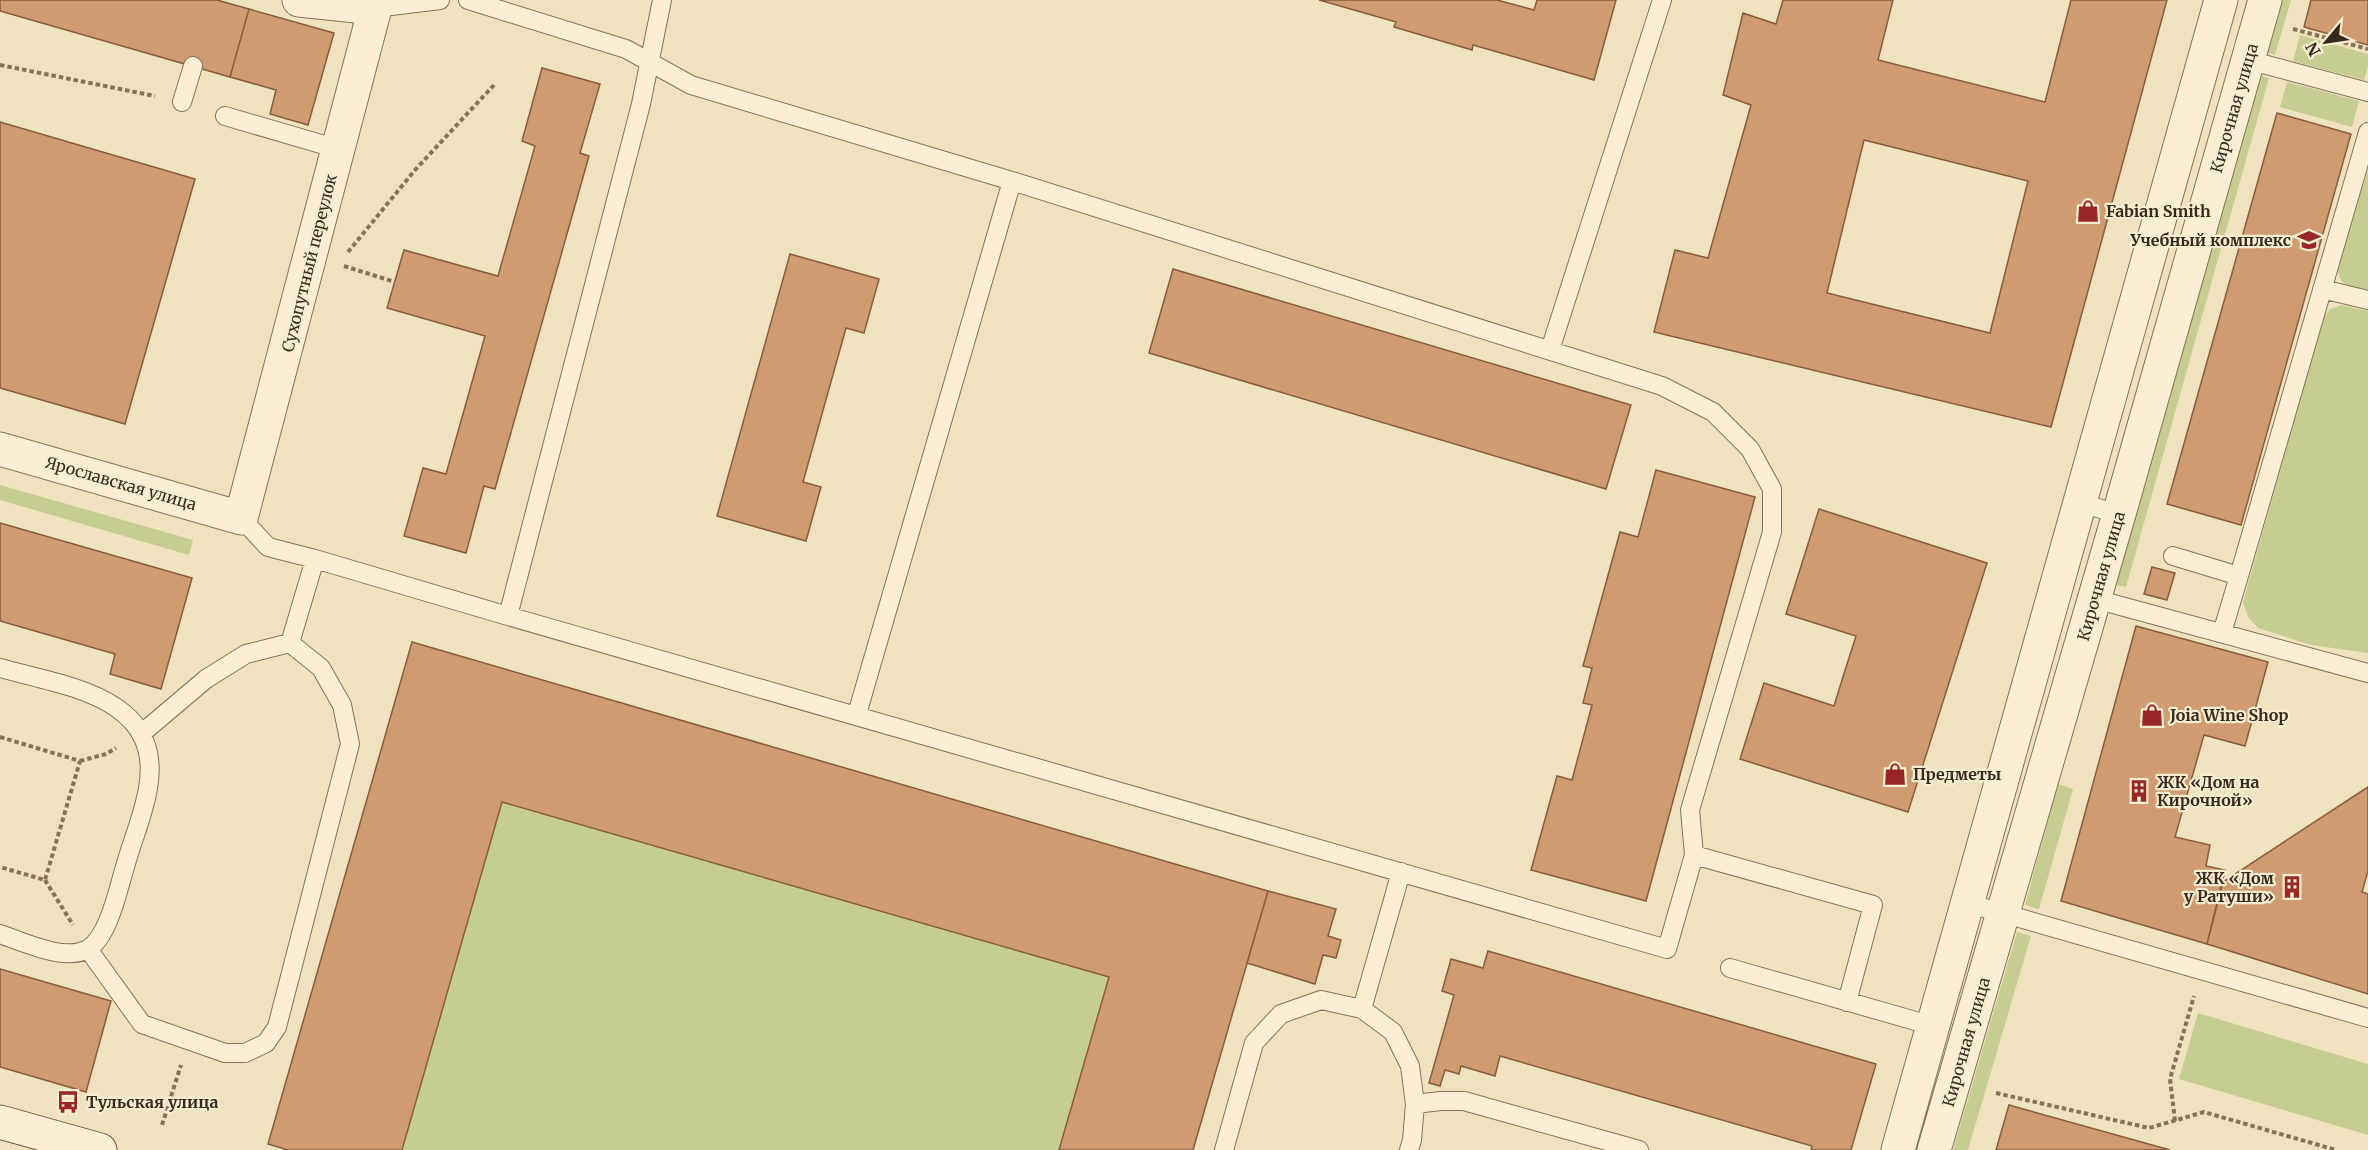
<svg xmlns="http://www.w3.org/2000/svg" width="2368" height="1150" viewBox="0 0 2368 1150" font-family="Merriweather,serif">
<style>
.green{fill:#c5cd92}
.building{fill:#ce9b73;stroke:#885c3c;stroke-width:1.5;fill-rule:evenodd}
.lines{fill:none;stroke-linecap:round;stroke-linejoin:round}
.service-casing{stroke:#887257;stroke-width:20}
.minor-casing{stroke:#887257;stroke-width:35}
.tertiary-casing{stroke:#887257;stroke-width:35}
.secondary-casing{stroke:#69533a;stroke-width:35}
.path{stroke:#887257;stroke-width:4;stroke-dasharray:4.5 3;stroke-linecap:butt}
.service{stroke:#faefd2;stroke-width:18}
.minor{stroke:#faefd2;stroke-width:33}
.tertiary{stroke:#faefd2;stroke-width:33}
.secondary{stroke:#faefd2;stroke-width:33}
.labels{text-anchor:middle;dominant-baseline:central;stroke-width:4.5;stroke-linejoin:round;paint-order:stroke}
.street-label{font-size:16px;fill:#37291c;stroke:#f6ecce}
.poi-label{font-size:16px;font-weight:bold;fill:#37291c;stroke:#f6ecce;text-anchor:start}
</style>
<rect width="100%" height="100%" fill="#efe2bf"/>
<path class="green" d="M2282,0H2291L2275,55L2267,53Z
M2300,35L2368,54V67L2364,80L2293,61Z
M2260,75L2269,78L2126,587L2116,585Z
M2287,82L2359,101L2352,127L2280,107Z
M2368,170V292C2349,288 2336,285 2338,262Z
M2341,305L2368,311V653L2311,645L2258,628L2248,617L2243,602L2323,318L2330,309Z
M0,485L193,540L189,555L0,500Z
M2058,784L2073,789L2039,909L2025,905Z
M502,802L1109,977L1059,1150H402Z
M2017,932L2031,936L1968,1150H1953Z
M2198,1013L2368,1064V1135L2179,1079Z"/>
<path class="building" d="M0,0H217L249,9L230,77L0,11Z
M1319,0H1497L1534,10L1537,0H1616L1594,80L1473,45L1472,50L1394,27L1396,22Z
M1783,0H1893L1878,60L2045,102L2071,0H2167L2051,427L1654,332L1675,250L1708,258L1751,105L1723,95L1743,13L1776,24ZM1864,140L2028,181L1990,333L1827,293Z
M2311,0H2368V45L2304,27Z
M249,9L334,33L308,125L270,114L276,90L230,77Z
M542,68L600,84L580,153L589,156L495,489L484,486L466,553L404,536L423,468L446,474L485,336L387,308L404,250L498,276L535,146L522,141Z
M2277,113L2351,134L2241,525L2167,504Z
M0,122L195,179L125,424L0,388Z
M790,254L879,279L864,333L846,328L803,482L821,487L806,541L717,516Z
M1173,269L1631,405L1606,489L1149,353Z
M1656,470L1755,497L1646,901L1531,870L1557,776L1572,780L1592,705L1583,703L1592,668L1583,666L1620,532L1638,537Z
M1819,509L1987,563L1908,812L1740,759L1764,683L1834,706L1842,680L1856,636L1786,614Z
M0,523L192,578L161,689L110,674L115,654L0,621Z
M2152,567L2175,573L2167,600L2144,594Z
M2136,626L2268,662L2245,746L2204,735L2175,837L2210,845L2206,866L2225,870L2207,944L2061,901Z
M412,642L1268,891L1193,1150H1059L1109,977L502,802L402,1150H288L268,1144Z
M2368,787V871L2362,892L2368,894V994L2207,944L2223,882Z
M1268,891L1336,909L1328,936L1341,940L1336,958L1323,955L1315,984L1247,963Z
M1488,951L1876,1064L1851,1150H1811L1812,1146L1500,1056L1495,1076L1461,1066L1459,1074L1445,1070L1440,1086L1429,1083L1454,995L1442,991L1451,959L1483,968Z
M0,969L111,1001L86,1092L0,1067Z
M2009,1105L2170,1150H1996Z"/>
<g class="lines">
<g class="service-casing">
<path id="service" d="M468,0L626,49L691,85L1012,181L1662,386L1713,412L1750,449L1772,489V532L1690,810L1694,855L1667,949L508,616
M375,8L440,0
M2248,60L2368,92
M182,102L193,66
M225,116L338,149
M2322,289L2368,300
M1550,350L1662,0
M2080,503L2119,514
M241,518L268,547L315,559
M2173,556L2239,576L2368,132
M2095,599L2368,673
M2222,633L2239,576
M0,668C64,686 164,696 148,788C144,814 132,841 125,867C118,889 109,936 88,949C65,962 23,942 0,934
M857,714L1012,181
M141,734L206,679L246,654L290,643L315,559L508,616L641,104L662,0
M1694,855L1873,905L1847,1002
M1401,872L1362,1009L1393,1032L1410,1066L1415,1104L1412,1140L1409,1150
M1967,903L2368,1018
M88,949L142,1024L225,1053H245L266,1043L277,1027L350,744L342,705L321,668L290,643
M1730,968L1933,1026
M1415,1104L1441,1101H1464L1639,1150
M1224,1150L1254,1043L1281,1014L1321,1000L1362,1009"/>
</g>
<g class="minor-casing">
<path id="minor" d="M0,449L241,518L375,8L299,0"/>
</g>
<g class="tertiary-casing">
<path id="tertiary" d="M1898,1150L2221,0
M1934,1150L2119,514L2265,0"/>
</g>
<g class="secondary-casing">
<path id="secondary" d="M0,1122L100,1150"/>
</g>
<path class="path" d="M2293,29L2368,49
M0,65L155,96
M348,252L415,170L494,85
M344,266L395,282
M0,737L80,761L45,880L0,867
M80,761L106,754L116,748
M45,880L73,925
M1996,1093L2149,1128L2204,1112L2336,1150
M2175,1121L2170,1079L2194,996
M162,1125L181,1065"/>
<use href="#service" class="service"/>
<use href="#minor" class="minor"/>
<use href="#tertiary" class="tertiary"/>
<use href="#secondary" class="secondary"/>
</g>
<defs>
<g id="shop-bare" transform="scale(1.8)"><path d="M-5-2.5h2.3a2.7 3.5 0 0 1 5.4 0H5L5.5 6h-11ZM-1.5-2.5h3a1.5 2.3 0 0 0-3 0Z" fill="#982725" stroke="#f6ecce" stroke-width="2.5" paint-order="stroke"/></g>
<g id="university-bare" transform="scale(1.8)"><path d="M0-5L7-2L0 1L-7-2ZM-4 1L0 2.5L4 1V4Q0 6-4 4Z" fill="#982725" stroke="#f6ecce" stroke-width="2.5" paint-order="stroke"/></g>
<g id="building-bare" transform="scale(1.8)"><path d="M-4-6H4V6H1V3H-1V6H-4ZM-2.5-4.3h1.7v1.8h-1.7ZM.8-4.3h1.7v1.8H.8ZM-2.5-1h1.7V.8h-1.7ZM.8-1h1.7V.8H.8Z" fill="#982725" stroke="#f6ecce" stroke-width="2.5" paint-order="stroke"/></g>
<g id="bus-bare" transform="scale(1.8)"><path d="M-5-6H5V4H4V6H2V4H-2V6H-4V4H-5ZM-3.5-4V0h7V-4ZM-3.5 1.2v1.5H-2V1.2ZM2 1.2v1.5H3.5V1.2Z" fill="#982725" stroke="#f6ecce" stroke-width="2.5" paint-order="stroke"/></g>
</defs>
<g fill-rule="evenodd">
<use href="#shop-bare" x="2088" y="211"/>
<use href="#university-bare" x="2309" y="240"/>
<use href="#shop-bare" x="2152" y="715"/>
<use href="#shop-bare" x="1895" y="774"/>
<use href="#building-bare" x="2139" y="791"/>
<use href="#building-bare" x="2292" y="887"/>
<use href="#bus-bare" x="68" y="1102"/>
</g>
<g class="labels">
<g class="street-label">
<text transform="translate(2234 108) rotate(-74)">Кирочная улица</text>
<text transform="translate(309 263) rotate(-76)">Сухопутный переулок</text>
<text transform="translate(121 483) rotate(16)">Ярославская улица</text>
<text transform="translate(2101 576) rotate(-74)">Кирочная улица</text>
<text transform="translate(1966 1042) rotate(-74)">Кирочная улица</text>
</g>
<g class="poi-label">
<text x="2106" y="211">Fabian Smith</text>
<text x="2291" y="240" text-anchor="end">Учебный комплекс</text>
<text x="2170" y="715">Joia Wine Shop</text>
<text x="1913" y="774">Предметы</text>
<text x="2157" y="782">ЖК «Дом на<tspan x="2157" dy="18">Кирочной»</tspan></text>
<text x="2274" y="878" text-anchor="end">ЖК «Дом<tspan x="2274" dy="18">у Ратуши»</tspan></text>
<text x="86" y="1102">Тульская улица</text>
</g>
</g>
<g transform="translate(2326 42) rotate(241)" stroke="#f6ecce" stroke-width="4.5" paint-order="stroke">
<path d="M0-4.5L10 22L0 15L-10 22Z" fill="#37291c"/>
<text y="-9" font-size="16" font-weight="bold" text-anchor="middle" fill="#37291c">N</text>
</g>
</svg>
